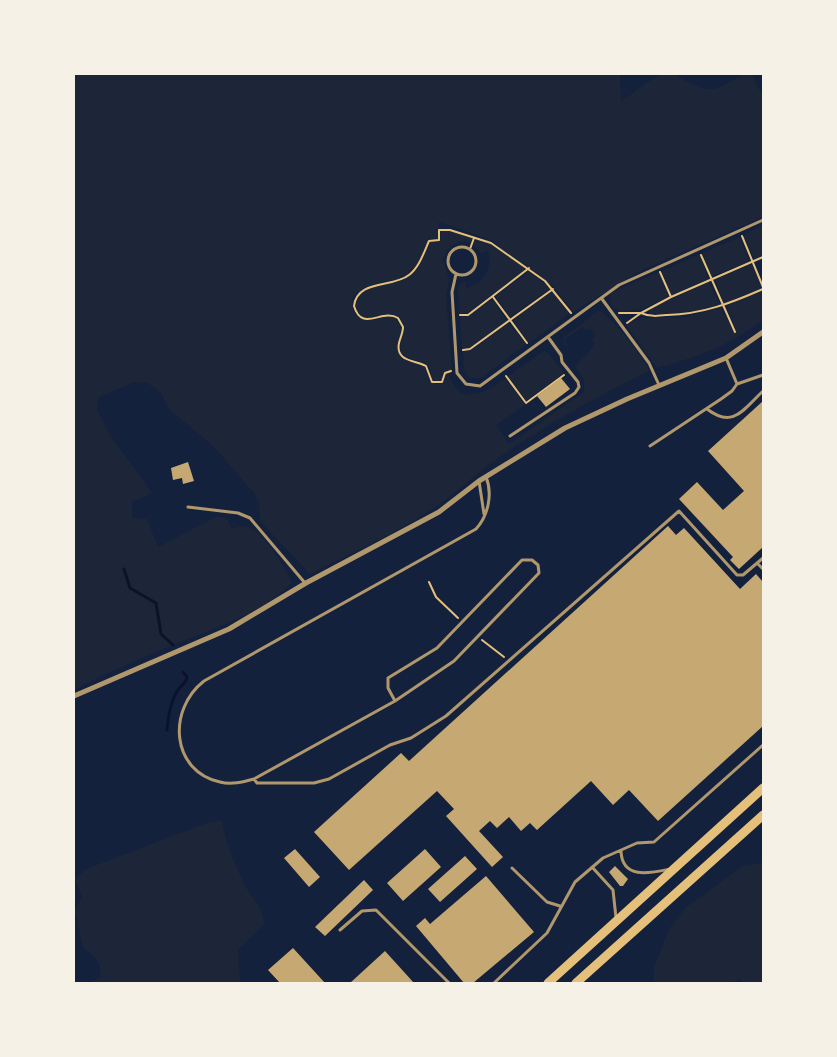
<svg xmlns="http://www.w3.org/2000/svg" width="837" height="1057" viewBox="0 0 837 1057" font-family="'Public Sans',sans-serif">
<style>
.green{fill:#1d2539}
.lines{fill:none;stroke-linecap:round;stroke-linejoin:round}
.stream{stroke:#0b132b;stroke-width:3}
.building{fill:#c6a872}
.path{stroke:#e5c07b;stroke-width:2}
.service{stroke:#b1986c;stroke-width:3}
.minor{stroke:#b1986c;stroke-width:5}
.primary{stroke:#e5c07b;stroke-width:9}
</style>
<rect width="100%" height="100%" fill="#14213d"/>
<path class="green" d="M74,74H620L621,102C633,94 663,65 677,75C688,83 698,89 712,89C727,88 736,74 751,74L763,96V217L640,271L573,312L553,286L529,267L501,249L494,241L439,222L438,238L428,240C423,250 418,266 409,274C396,284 345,282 353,308C354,313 357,318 362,319C374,324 383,314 395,318L402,329L397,343L398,352L408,362L424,365L429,380L434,384H443L447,374H449C458,410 488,391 506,378L525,405L496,425L509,444L584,392V380L575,366L590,351L594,344L592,339L596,336L591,329L587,330L582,327L564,340L568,346L564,345L563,338L598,311C607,310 647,361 649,371C593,398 539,429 488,465C472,477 457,492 441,503C401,531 354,552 310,574L260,521L259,502L254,493L214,447L169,409L161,393L148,383L134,382L98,398L97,410L110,435L152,493L132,502V518L147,519L158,547L218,516L228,520L232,529C235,528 240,526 243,526C259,525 286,568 292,582C265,613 212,629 175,644C141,658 106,673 74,690Z
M763,224V255L755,259L743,236Z
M440,231H451L473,239L471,243L464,241L454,244L447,250L443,259L449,280L446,295L452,370L445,372L444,378L437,382L432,379C431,375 431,370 429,367C425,359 409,362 401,352C398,339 409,330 400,318C384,306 365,329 355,307C357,279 398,289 413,274C421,266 426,252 430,242L441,240Z
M740,237L749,262L712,276L702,253Z
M475,239L490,244L526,268L525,270L468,313L460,314C459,303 453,286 465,281L466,288C484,284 493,269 488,251L481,253L473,244Z
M700,254L708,279L674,295L671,294L662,271Z
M752,264L762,288L724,304L715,279Z
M528,272L535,275L550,289L509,317L496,296Z
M659,272L668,294L667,297L642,309L620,312L617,308L614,309L610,302L612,292Z
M709,282L720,305L684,313L651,314L649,312L652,308Z
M763,290V320C725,348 702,355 657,368L626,325L641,318L685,317L721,308L734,332L736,331L727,306Z
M552,291L570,313L529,343L513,319Z
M491,300L494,301L507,321L470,348L462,349L460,317L469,316Z
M508,323L526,344L481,378H469L464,370L463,351H470Z
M544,351L549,354L564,373L526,401L508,376Z
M222,820C225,842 234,863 244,883C252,900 261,903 265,924L238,950L240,983H81L92,982L101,977C101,963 95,956 83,948L75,910L82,897L75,879L86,869L207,823Z
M763,863V983H742L741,979L730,983H654V968L669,929L685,908L743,866Z"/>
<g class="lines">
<path class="stream" d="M124,569L130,588L156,603L161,634L173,645
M167,730C168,718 171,700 178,690C182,684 186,684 187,677L183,672"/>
</g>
<path class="building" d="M561,378L570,389L546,407L537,396Z
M763,401V547L739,569L730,560L733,557L679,499L697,482L723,510L744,491L708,451Z
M188,462L194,481L183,484L182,478L173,480L171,468Z
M668,526L676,535L684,528L740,589L756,574L763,582V726L658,821L629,790L613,805L591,781L537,830L530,823L521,831L509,817L497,828L490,821L479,831L503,857L492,867L446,816L454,809L437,791L349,870L314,832L401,753L409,761Z
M295,849L320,877L309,887L284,858Z
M425,849L441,867L403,901L387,883Z
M465,856L477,869L440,902L428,889Z
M615,866L628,879L623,886H620L609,872Z
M486,876L534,932L473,983H464L416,926L425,918L430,924Z
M364,880L373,890L325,936L315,927Z
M293,948L325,983H280L268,970Z
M385,951L414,983H350Z"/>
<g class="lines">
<path class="path" d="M742,236L763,287
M470,249L474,238
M701,255L735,332
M660,272L671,297
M493,297L527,343
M619,313H641L671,297L763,257
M460,315H468L529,268
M627,323L641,313C650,317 658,316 667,315C703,314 731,303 763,289
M463,350L470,349L553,289
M451,371L445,373L442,382H432L426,366C416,360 395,362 399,343C400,338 403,333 403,327L398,318C382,308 362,333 354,306C357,279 393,288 409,275C419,268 424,252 429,241L439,240V230H450L491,243L545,281L571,313
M506,376L526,403L564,375
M429,582L436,597L458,618
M482,640L504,657"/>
<path class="service" d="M448 261a14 14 0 1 1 28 0a14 14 0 1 1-28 0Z
M456,274L452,292L457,373L466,384L480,386L619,285L763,220
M602,299L649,363L659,385
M726,358L737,384L763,375
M707,409C733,429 743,410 763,391
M510,436L575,393L579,387L578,382L562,362L561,355L548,337
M650,446L721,399L732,391L737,384
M479,481L484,514
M188,507L238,513L250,518L305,583
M757,563L763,569
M395,701L454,661L539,573L538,565L532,560H522L437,648L388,678V688L395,701L254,779C243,782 231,785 220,782C171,771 167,710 204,681L476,529C488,516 493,494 486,477
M254,779L257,783H314L329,779L390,745L411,738L446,716L679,511L737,575H743L763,558
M621,851C622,880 651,873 670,869
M592,867L613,890L616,918
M512,868L547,902L560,906
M340,930L362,911L376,910L449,983
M494,983L547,933L575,882L603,858L637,843L654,842L763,745"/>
<path class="minor" d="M74,696L229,629L306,583L439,512L479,481L565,428L627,399L726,358L763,332"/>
<path class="primary" d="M548,983L763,788
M576,983L763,815"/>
</g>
<rect width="837" height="1057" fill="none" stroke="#f6f1e7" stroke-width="150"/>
</svg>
